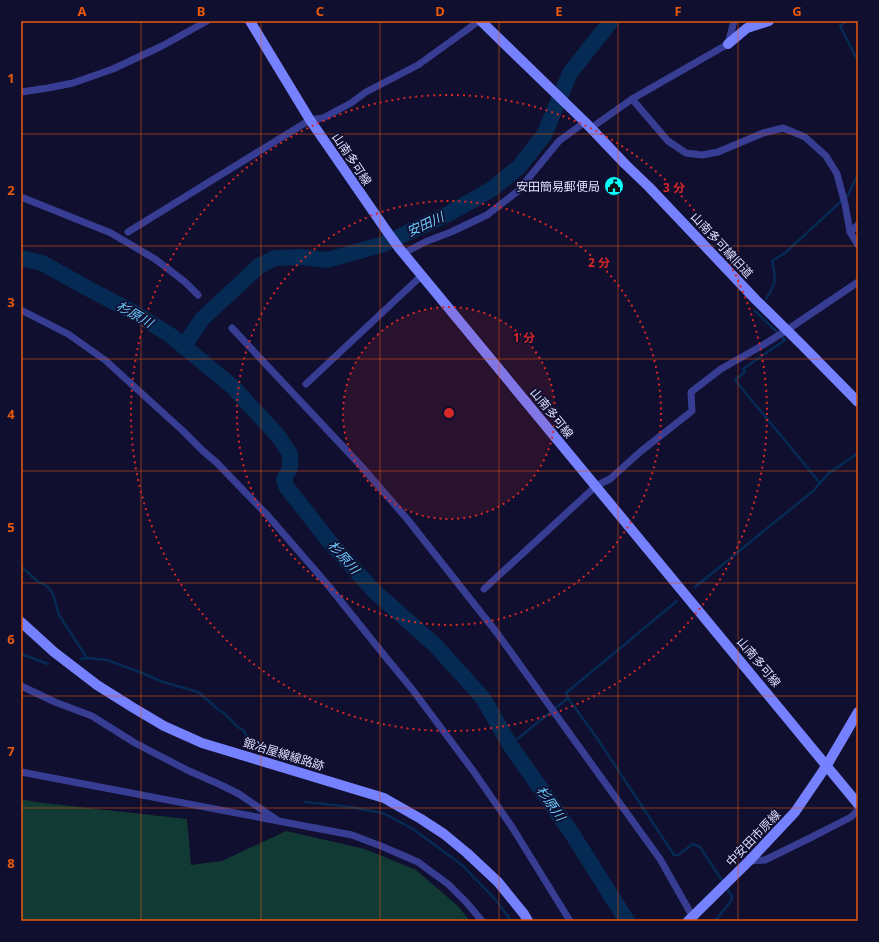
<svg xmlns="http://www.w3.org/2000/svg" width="879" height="942" viewBox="0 0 879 942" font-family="'Noto Sans','Noto Sans JP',sans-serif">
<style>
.green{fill:#113a34}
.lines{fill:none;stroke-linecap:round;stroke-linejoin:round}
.stream{stroke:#052a53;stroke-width:2.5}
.river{stroke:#052a53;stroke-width:16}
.street{stroke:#363d93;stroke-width:7}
.secondary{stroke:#7581ff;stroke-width:10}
.grid{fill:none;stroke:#e8590c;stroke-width:1;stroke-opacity:0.55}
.ring{fill:none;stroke:#d62828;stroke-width:2;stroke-dasharray:2 4}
.labels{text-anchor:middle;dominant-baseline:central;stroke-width:3.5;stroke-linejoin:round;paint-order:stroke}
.street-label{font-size:12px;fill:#dedeff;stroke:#110f2f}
.poi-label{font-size:12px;fill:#dedeff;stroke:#110f2f;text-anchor:end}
.water-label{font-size:13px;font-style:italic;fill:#6cccff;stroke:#110f2f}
.centre{fill:#d62828;stroke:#110f2f;stroke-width:2}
.ring-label{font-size:12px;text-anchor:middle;font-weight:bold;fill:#d62828;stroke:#110f2f;stroke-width:3.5;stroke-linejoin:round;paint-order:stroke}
.neatline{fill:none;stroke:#e8590c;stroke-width:1.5}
.grid-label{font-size:13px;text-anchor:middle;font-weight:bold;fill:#e8590c}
</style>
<rect width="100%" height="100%" fill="#110f2f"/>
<path class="green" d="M21,799L35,802L187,819L191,865L222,861L286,831L365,849L416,870L458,906L470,921H21Z"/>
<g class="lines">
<path class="stream" d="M846,21L840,26L858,61
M766,299C777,281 776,281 772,261L785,253L848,195L858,174
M755,311L785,340L743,369L745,372L735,380L820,483
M21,566L37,581L47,586L53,594L59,615L87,658
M695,587L813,491L828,474L858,453
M21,654L48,664
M81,659L87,658L107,660L142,673L163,682L198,692L219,710L224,713L238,727L244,731L249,741L256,746
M568,698L599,741L674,855H678L693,844L700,847L723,882
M510,745L568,698L566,693L677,601
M305,802L343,806L383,813L413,829L462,865L496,900L511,921
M715,921L731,901L732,897L726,887"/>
<path class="river" d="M21,258L42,263L87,288L133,312L170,335L233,387L279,437L290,454V468L284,479L286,486L328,540L375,592L435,645L483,698L510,745L571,832L627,921
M184,346L202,319L259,266L275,258L301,257L327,260L381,245L448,214L492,189L519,167L544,135L570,73L611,21"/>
<path class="street" d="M21,92L48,88L73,83L113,69L162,46L207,21
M632,99L668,141L686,153L702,155L718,152L763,133L783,128L805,137L826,156L837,174L845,204L850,232L858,245
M591,128L632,99L728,44L734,21
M21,197L111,233L155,259L185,282L198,295
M128,232L310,120L323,118L351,103L366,92L418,65L479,21
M850,232L858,225
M404,253L425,242L451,232L487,215L518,191L559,141L585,122
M21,310L68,334L105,360L183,431L203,451L217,463L269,517L327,584L384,655L412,689L474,772L512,827L570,921
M232,328L363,468L408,520L497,633L660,859L694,919
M306,384L419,278L424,277
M484,589L596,486L610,479L640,452L692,411L691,392L721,369L763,345L787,330L858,282
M21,686L55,702L92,716L135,743L187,770L221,785L239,794L277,820
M21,772L352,835L381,846L418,862L448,884L467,903L482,921
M749,861L765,860L810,838L851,817L858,810"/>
<path class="secondary" d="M250,21L310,120L386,230L399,248L858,804
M481,21L585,122L625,164L649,187L756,300L801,344L858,402
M728,44L747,28L769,21
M21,622L54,652L97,685L132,707L164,726L202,743L384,798L421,819L444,834L467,853L498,882L524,914L528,921
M688,921L749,861L795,812L827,765L858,712"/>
</g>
<path class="grid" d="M141,21V921M261,21V921M380,21V921M499,21V921M618,21V921M738,21V921M21,134H858M21,246H858M21,359H858M21,471H858M21,583H858M21,696H858M21,808H858"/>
<circle cx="449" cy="413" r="106" fill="#d62828" fill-opacity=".12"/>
<g class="ring">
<circle cx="449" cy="413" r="106"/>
<circle cx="449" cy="413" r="212"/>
<circle cx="449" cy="413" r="318"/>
</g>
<defs>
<g id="civic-disc" transform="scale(1)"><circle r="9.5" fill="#0afffc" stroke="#110f2f"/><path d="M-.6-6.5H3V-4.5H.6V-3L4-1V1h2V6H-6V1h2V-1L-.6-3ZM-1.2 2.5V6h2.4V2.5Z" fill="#111"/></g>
</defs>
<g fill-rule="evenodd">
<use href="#civic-disc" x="614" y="186"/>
</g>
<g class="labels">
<g class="street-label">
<text transform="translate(352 159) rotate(56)">山南多可線</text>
<text transform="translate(722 245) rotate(47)">山南多可線旧道</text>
<text transform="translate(552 413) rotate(51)">山南多可線</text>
<text transform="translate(759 662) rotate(50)">山南多可線</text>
<text transform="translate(284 754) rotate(17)">鍛冶屋線線路跡</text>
<text transform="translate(753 838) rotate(-46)">中安田市原線</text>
</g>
<g class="poi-label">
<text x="600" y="186">安田簡易郵便局</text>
</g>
<g class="water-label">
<text transform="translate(425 224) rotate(-25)">安田川</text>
<text transform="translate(135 314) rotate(30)">杉原川</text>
<text transform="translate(344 557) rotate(48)">杉原川</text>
<text transform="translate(551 803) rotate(55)">杉原川</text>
</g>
</g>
<circle cx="449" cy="413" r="6" class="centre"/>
<g class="ring-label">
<text x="674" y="192">3 分</text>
<text x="599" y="267">2 分</text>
<text x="524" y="342">1 分</text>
</g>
<rect width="879" height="942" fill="none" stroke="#110f2f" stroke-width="44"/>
<rect x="22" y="22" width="835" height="898" class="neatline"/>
<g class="grid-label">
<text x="82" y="16">A</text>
<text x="201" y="16">B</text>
<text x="320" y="16">C</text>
<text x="440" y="16">D</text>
<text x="559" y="16">E</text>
<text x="678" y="16">F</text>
<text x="797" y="16">G</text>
<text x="11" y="83">1</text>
<text x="11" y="195">2</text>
<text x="11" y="307">3</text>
<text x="11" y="419">4</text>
<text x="11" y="532">5</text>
<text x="11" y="644">6</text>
<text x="11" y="756">7</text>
<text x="11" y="868">8</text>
</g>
</svg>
